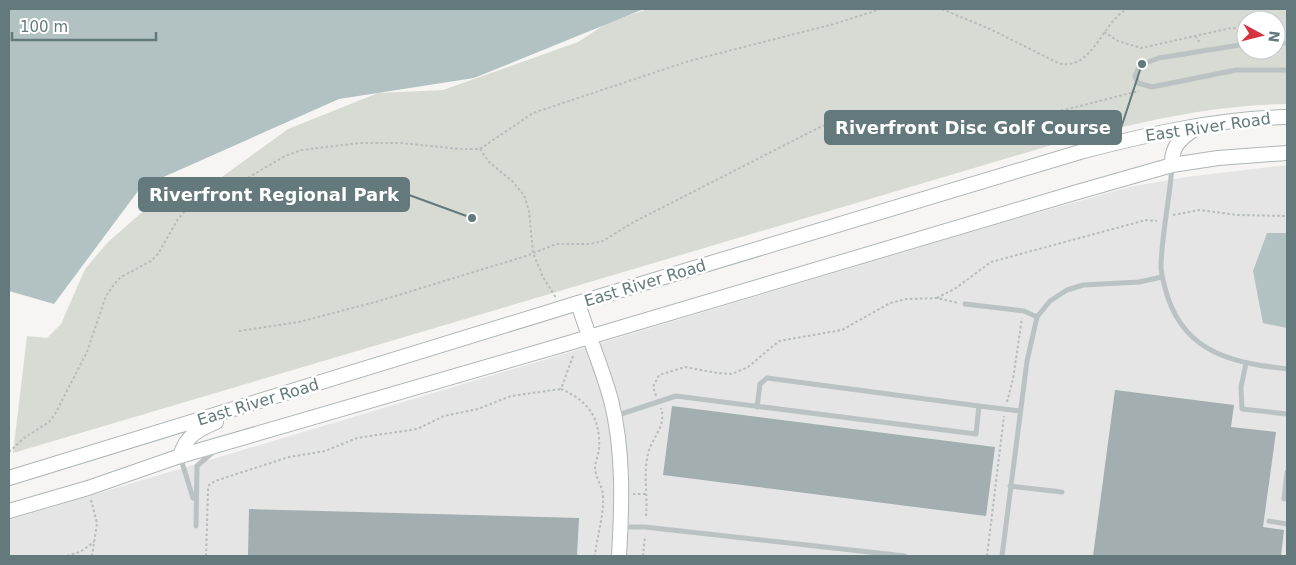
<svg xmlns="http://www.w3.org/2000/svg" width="1296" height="565" viewBox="0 0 1296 565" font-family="'DejaVu Sans',sans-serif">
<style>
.built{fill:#e4e5e4}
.green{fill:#d8dbd3;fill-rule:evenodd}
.water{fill:#b2c2c2}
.building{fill:#a2aeb0}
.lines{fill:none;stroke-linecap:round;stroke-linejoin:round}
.secondary-casing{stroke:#aeb6b8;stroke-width:16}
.path{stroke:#b6bbbc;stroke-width:2;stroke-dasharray:2.5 2.5;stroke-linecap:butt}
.lane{stroke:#bbc2c3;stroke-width:5}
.secondary{stroke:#fff;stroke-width:14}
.labels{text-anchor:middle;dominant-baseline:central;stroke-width:5;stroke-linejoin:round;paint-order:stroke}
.street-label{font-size:16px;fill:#63797c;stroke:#fff}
.leader{fill:none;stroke:#63797c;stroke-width:2}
.callout-dot{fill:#63797c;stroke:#fff;stroke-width:2}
.callout{fill:#63797c;stroke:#63797c;stroke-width:2}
.callout-label{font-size:18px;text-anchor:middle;font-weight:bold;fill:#fff}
</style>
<rect width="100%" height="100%" fill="#f6f5f3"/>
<path class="built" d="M1287,165V556H9V520L1018,218L1130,187L1186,177Z"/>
<path class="green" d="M648,9H1287V104C1206,105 1131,124 1052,145L13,453L27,336L47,338L61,324L85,269L108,242L163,194L219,179L288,129L378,93L443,90L578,42L607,23ZM1246,20H1276V50H1246Z"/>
<path class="water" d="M9,9H644L474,78L339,99L141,187L54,304L9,291Z
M1267,233H1287V328L1263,323L1253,271Z"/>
<path class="building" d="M1115,390L1234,405L1231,427L1276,432L1263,527L1284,530L1281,556H1093Z
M672,406L995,447L986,516L663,475Z
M249,509L579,518L577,556H248Z"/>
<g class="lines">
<g class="secondary-casing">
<path id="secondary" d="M1172,165C1171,146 1181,138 1196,128
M578,303C588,336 602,367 611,400C624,451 622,505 619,556
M180,456C186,436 197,430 216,422
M9,478L578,303L1080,152C1148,134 1217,119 1287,117
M9,511L88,488L180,456L569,343L1074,193L1172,165L1218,158L1287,153"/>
</g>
<path class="path" d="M942,9L990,29L1058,63C1092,72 1100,25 1127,9
M1276,31H1287
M1104,32L1118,41L1141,48L1231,28L1246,29
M1195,36L1201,44
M480,149L489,162L512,181L524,195L529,211L533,253L543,277L556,298
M1173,215L1199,210L1238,215L1287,216
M937,298L956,288L991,262L1146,220L1157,221
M239,331L299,322L379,301L526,256L556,244H590L603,241L632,223L822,126C878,107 936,121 993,120C1042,119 1092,102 1139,91
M573,356L561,389C589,401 601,419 599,450C598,456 595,462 595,469C596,478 602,486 603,495C604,517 597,535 595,556
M656,396L653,387L659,375L685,367L717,373L732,374L748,367L779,341L842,330L890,303L906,299L937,298L958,303
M1007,402L1013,379L1022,318
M9,452L24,438L49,422L55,414L87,352L106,296L115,283L121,277L151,261L158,254L178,219L190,205L239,183L285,156L301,150L360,143H401L460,149H480L533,113L689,61L834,24L881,9
M633,494H648
M91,500L97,523L92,556
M646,516C648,496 643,474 648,454C652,437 667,426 661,408
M67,556L80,552L94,542
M206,556L208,490L209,485L215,481L289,457L325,451L357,438L417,429L444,416L478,409L511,396L561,389
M643,556L645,536
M987,556L1004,416"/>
<path class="lane" d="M1276,43H1287
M1246,44L1159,58L1140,65L1135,76L1138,83L1152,87L1236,70H1287
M1172,166C1170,198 1161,238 1161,268C1162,279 1165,288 1168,298C1187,354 1235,363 1287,369
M965,304L1024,311L1037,317
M1246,363L1241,387L1242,409L1287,414
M757,407L760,384L767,378L979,406
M615,416L676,396L976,434L979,406L1020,411
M180,456L193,498
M1010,486L1062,492
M1284,499L1287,472
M1269,521L1287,524
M196,526L197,466L213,452
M622,527H645L905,556
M1002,556L1027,361L1037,317L1050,301L1067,290L1083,285L1139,282L1162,277"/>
<use href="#secondary" class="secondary"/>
</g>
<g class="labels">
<g class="street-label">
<text transform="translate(1208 127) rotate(-8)">East River Road</text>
<text transform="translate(645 283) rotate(-17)">East River Road</text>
<text transform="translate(258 402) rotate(-17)">East River Road</text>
</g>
</g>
<path class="leader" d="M1142 64L1121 128M472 218L409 195"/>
<g class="callout-dot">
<circle cx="1142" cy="64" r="5"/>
<circle cx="472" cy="218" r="5"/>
</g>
<g class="callout">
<rect x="825" y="111" width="296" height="33" rx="5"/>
<rect x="139" y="178" width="270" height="33" rx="5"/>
</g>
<g class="callout-label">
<text x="973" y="134">Riverfront Disc Golf Course</text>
<text x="274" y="201">Riverfront Regional Park</text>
</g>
<rect width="1296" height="565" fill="none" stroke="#63797c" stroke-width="20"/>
<g transform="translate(1261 35) rotate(97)"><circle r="24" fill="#ffffff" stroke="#c1c9cb"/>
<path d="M0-4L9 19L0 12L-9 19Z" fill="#d5343f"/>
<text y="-8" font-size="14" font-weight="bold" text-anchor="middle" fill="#63797c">N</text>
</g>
<path d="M12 32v8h144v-8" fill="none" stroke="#63797c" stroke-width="2.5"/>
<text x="20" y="32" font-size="15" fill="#63797c" stroke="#ffffff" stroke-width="4" paint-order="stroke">100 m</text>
</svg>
